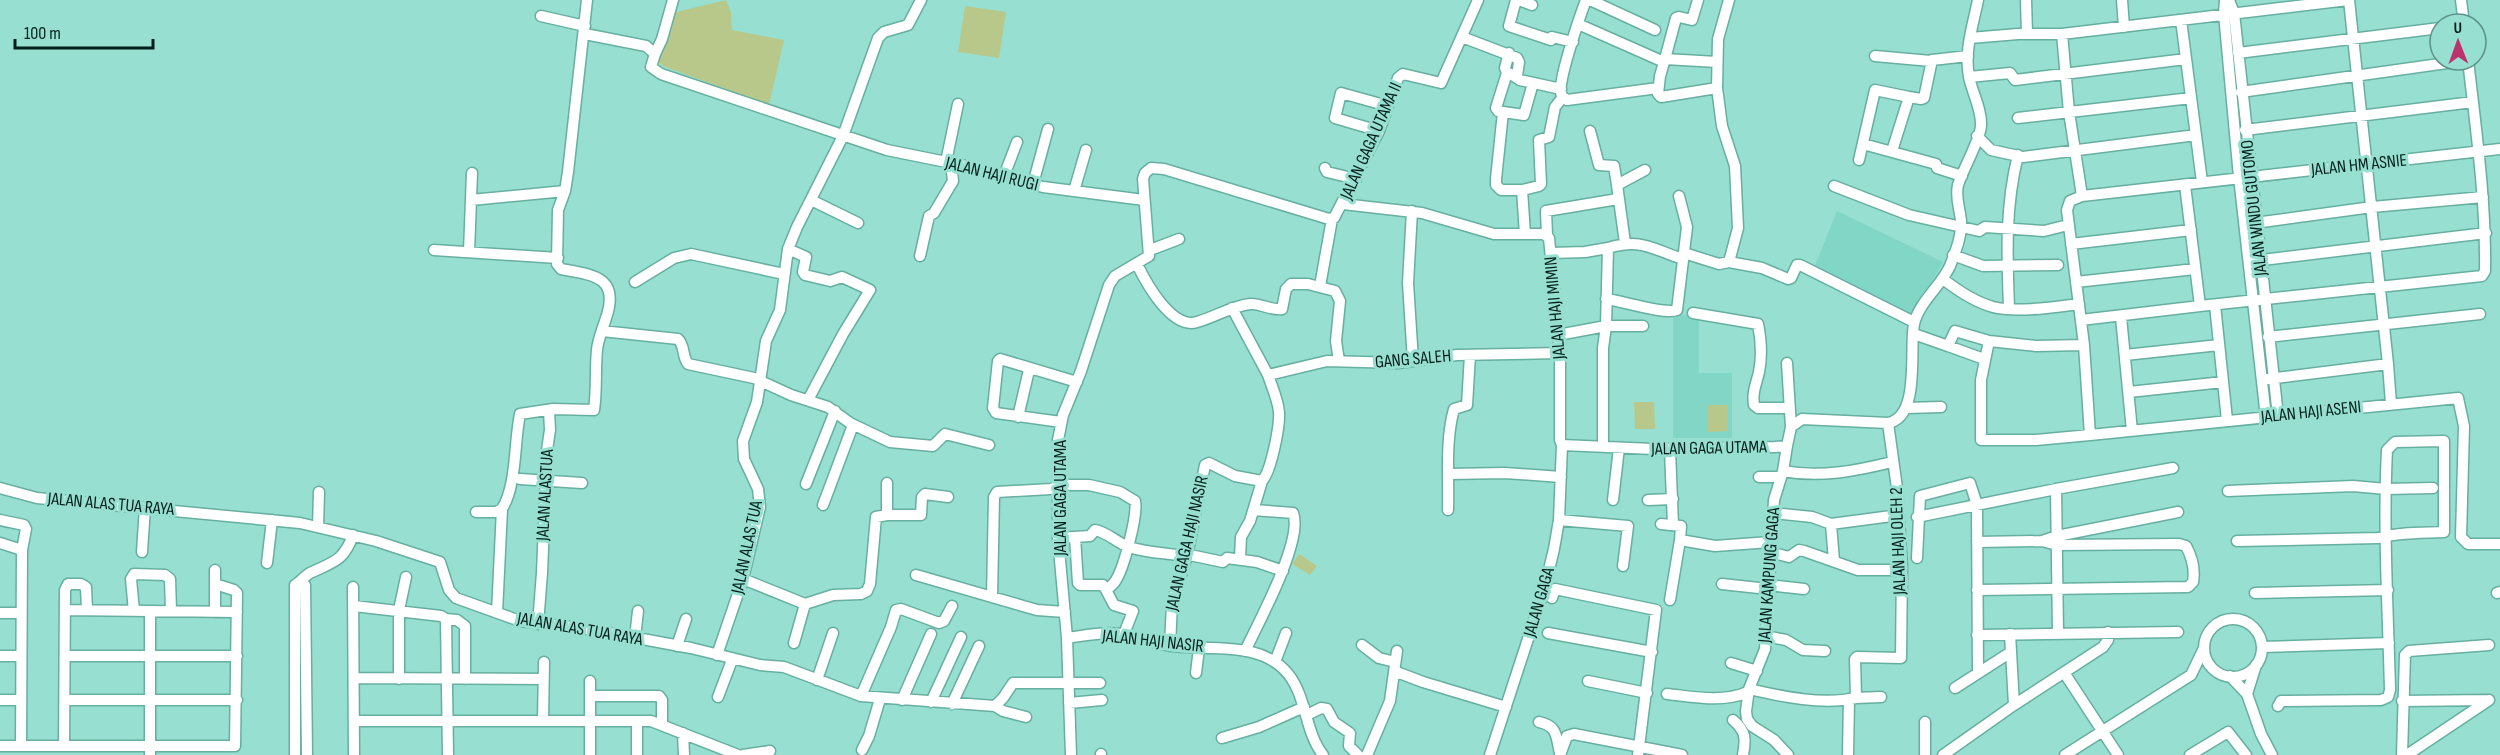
<svg xmlns="http://www.w3.org/2000/svg" width="2500" height="755" viewBox="0 0 2500 755" font-family="'Sofia Sans Condensed',sans-serif">
<style>
.built{fill:#82d6c5}
.green{fill:#b8c88a}
.lines{fill:none;stroke-linecap:round;stroke-linejoin:round}
.street-casing{stroke:#67afa0;stroke-width:13}
.street{stroke:#fff;stroke-width:10}
.labels{text-anchor:middle;dominant-baseline:central;stroke-width:6;stroke-linejoin:round;paint-order:stroke}
.street-label{font-size:18px;fill:#011f1a;stroke:#97dfd0}
</style>
<rect width="100%" height="100%" fill="#97dfd0"/>
<path class="built" d="M1837,211L1943,262L1911,318L1813,270Z
M1673,315H1699V373H1732V438H1673Z"/>
<path class="green" d="M726,0L731,13L732,30L784,40L769,105L663,66L656,59L664,15Z
M965,6L1006,12L999,58L958,52Z
M1634,402H1654L1655,429H1635Z
M1708,405H1728V431L1708,432Z
M1299,554L1317,566L1310,575L1292,564Z"/>
<g class="lines">
<g class="street-casing">
<path id="street" d="M1516,0L1509,26L1551,40L1552,37L1573,42
M1519,0L1532,5
M1586,0C1580,16 1558,80 1561,93C1562,98 1564,98 1567,100L1658,88
M1590,0L1655,30
M1729,0L1718,39L1717,88L1722,126L1735,166L1738,228L1729,262
M2026,0L2027,34
M2122,0L2124,27
M2225,0L2224,14L2239,177L2266,417
M2229,0L2234,13L2278,416
M2349,0L2388,364L2391,404
M2461,0L2464,24
M541,16L585,26
M2181,20L2202,182
M1578,24L1664,62
M585,34L646,46L655,54L651,67L661,74L887,150L976,168L1043,187L1144,200
M2062,34L2069,112L2082,196L2070,201L2067,210L2084,345L2090,435
M1462,37L1517,58L1519,62L1517,76
M1970,38L2018,34H2062L2348,0
M2238,53L2440,28
M655,54L662,39L673,0
M1875,56L1931,61
M1665,59L1676,18L1679,17L1692,20L1698,0
M1511,74L1520,80L1561,89
M1969,77L2010,73L2015,80L2186,59
M1717,88L1661,97L1658,94L1660,76L1665,59L1717,62
M2241,92L2468,60
M1503,112L1498,111L1496,108L1507,73L1505,68L1509,53
M2018,118L2191,98
M2245,130L2473,102
M1379,131L1335,118L1341,93L1388,106
M1590,131L1599,165L1614,166L1617,185
M1977,136L1991,150L2023,157L2196,135
M1863,144L1936,164L1937,168L1962,176
M1892,151L1909,97L1921,99L1924,98L1932,60L1968,56
M1859,160L1875,90L1909,97
M946,162L958,104
M1325,168L1327,172L1356,179
M1004,176L1017,142
M1033,184L1048,129
M2185,185L2200,306L2482,276L2485,271C2486,200 2476,130 2468,60
M1834,186L1909,215L1979,231L1985,227L2044,231L2068,225
M1522,190L1539,186L1541,184L1539,140L1549,137L1555,107L1563,97
M1074,191L1086,150
M2082,196L2500,149
M471,200L565,191
M811,200L858,223
M1343,204L1422,213L1494,234H1544L1549,238L1560,353V440L1562,445L1559,520L1554,549L1544,590L1490,755
M1412,211L1408,283L1413,361
M2255,223L2372,207L2483,197
M1525,234L1522,190H1501L1496,185V179L1503,112L1524,115L1533,83
M1547,235L1546,211L1618,199
M1625,243L1617,185L1645,170
M2071,244L2191,230
M1608,248C1643,238 1651,249 1683,259
M788,249L806,257L803,272L805,275L830,281L842,277L870,290L843,334L808,400
M434,250L558,258
M1150,250L1179,239
M469,252L472,173
M1551,253L1585,252L1608,248L1606,326L1558,335
M1684,253L1719,264L1729,262L1762,268L1788,279L1791,278L1797,265H1800L1914,322
M1953,255L1983,266L2058,265
M920,256L929,216L934,213L953,181L951,163
M2254,261L2486,233
M1137,264C1146,283 1172,330 1197,322C1215,317 1232,306 1250,304C1261,303 1271,311 1282,309L1286,289L1291,284H1308L1335,291L1340,301L1336,341L1339,361
M1943,279C1957,290 1975,302 1993,307C2016,313 2055,307 2079,304
M635,282L674,258L691,254L784,274
M2076,282L2195,269
M1320,286L1332,219
M1606,299C1623,301 1664,315 1677,310L1687,227L1679,196
M2215,305L2227,420
M1232,308L1268,375L1327,361L1398,363L1457,355L1560,353
M2009,308C2007,256 2005,206 2018,155
M1693,313L1758,324C1761,339 1762,357 1759,372C1756,385 1752,392 1754,405L1758,408H1788
M2121,317L2132,431
M2081,320L2200,306
M602,331L678,339C685,345 682,357 688,364L754,378L791,395L828,407L850,423L890,442L933,446L945,434L989,445
M1914,334L1948,346L1955,331L1989,341
M2268,337L2480,314
M2084,345L2036,346L1989,341L1981,380V440H2036L2090,435L2458,398L2464,426L2461,537L2468,544H2500
M1948,346L1984,359
M2125,355L2219,345
M1787,363L1791,427
M2268,379L2388,364
M2129,392L2223,382
M1906,408L1941,407
M1018,417L1029,370
M1061,422L996,413L993,408L998,361L1000,359L1077,382
M1562,445L1653,449L1775,447L1787,446L1791,427L1802,419L1888,423C1921,417 1909,348 1914,324C1919,302 1941,286 1950,266C1955,253 1962,236 1961,221C1960,209 1955,198 1958,185C1963,169 1980,140 1981,126C1982,110 1972,92 1969,77C1964,51 1973,25 1978,0
M1787,446L1783,471L1774,500L1765,649L1749,689L1746,711L1747,719L1752,726L1774,740L1788,755
M1603,447V348L1606,326H1643
M1670,450L1673,525
M1783,471C1820,478 1856,471 1892,462
M1448,474L1505,473L1561,477
M1759,477H1781
M520,479L582,483
M887,483V515H921L922,497L925,494L948,497
M806,484L835,411
M0,488L37,498L300,523L376,541L440,562L449,590L456,598L520,621L588,629L691,648L760,665L784,667L861,696L995,706L1003,698L1013,683H1100
M2056,489L2058,632
M2228,491L2353,486L2386,489L2433,488
M1613,500L1619,448
M1648,500L1673,499
M823,505L853,425
M1448,510C1449,477 1445,441 1454,409L1467,405L1470,355
M476,512H496L502,509
M1773,513L1812,517L1831,524L1899,515
M1917,517L2056,489L2173,468
M0,520L24,525L26,529L22,550L21,746
M1559,520L1628,526L1623,566
M1661,524L1681,526L1680,540L1715,546L1770,542
M1831,524L1834,561
M318,527L319,492
M1075,537L1078,583L1080,585H1103L1106,590
M1058,538L1090,536L1095,530C1109,533 1117,543 1129,547C1147,553 1167,553 1185,556L1190,555L1223,562L1227,558L1257,562L1283,571
M2237,541L2378,538C2399,532 2422,533 2444,532V441L2395,442L2387,450C2383,529 2388,610 2390,690L2388,697L2381,700L2281,701L2278,706
M1977,542L2042,541L2057,536L2178,512
M0,543L22,550
M142,552L145,507
M1770,552L1789,557L1799,550L1804,551L1858,570H1901
M1917,558L1920,496L1970,483L1977,505L1978,673
M1240,559L1241,537L1250,521L1262,481C1271,472 1280,426 1279,412C1278,400 1272,387 1268,375
M267,563L272,520
M916,575L1037,610L1065,612
M743,579L805,604L833,595L861,594L867,591L870,584L876,517L887,515
M300,582L305,585L307,755
M1722,584L1768,589
M1768,585L1804,589
M353,587L354,755
M1977,590L2188,587L2193,582C2195,570 2192,557 2186,546L2179,544L2057,545L2042,541
M2255,593L2388,590
M2497,593L2500,592
M992,597L994,497L997,492L1051,489L1062,485H1089L1120,492L1135,501C1138,515 1124,567 1116,580C1114,584 1110,587 1106,590L1114,605L1133,611L1124,634
M1552,598L1555,589L1656,610L1638,755
M1670,600L1680,540
M354,606L441,616L446,619L448,755
M65,610L237,612
M134,611L131,579L134,574L165,575L170,579L171,611
M150,611V755
M215,612V570
M0,613H21
M497,613L502,509C517,485 514,442 520,414L553,409L594,410C597,390 595,370 597,350C598,339 603,328 606,318C620,277 594,275 561,269L557,264L558,210L565,191L568,172L587,0
M446,619L457,620L465,626V679
M2204 648a29 29 0 1 1 58 0a29 29 0 1 1-58 0Z
M538,624L542,573L547,450L550,430L549,410
M1548,633L1652,652
M2010,634L2014,705
M1977,635L2178,632
M1765,636L1786,640L1803,650L1825,651
M635,638L638,611
M1067,638C1086,635 1108,631 1127,635C1142,638 1156,644 1172,646C1210,651 1262,640 1289,675C1307,699 1305,732 1323,755
M794,643L805,604
M1362,645L1379,658L1395,662
M677,646L686,619
M1170,646L1172,603L1187,556L1205,465L1209,463L1235,476L1262,481
M2262,647L2389,643
M1245,651C1258,624 1304,539 1293,513L1254,510
M717,655L743,579L760,507L758,489L744,459L743,441L757,402L766,341L780,310L788,249L797,227L843,136L878,38L884,32L908,25L921,0
M0,656H20
M65,656H237
M1275,662L1286,633
M1731,663L1757,671
M1394,671L1423,682L1506,707
M1196,673L1199,648
M2065,674L2118,755
M2230,676L2247,694L2261,734L2272,755
M354,678L543,679
M399,679V610L406,577
M817,680L833,633
M1588,681L1647,693
M1955,688L2011,652
M1749,689C1783,697 1822,705 1856,698L1855,659L1857,657L1901,658L1902,567L1897,488L1888,423
M1667,694C1695,697 1721,703 1748,692
M2247,694L2256,665
M590,696H659L662,700V725
M861,696L891,627L896,610L901,609L939,623L944,621L952,606
M718,697L732,660
M1856,698L1881,697
M0,700H21
M65,700H237
M902,700L931,634
M2402,701L2489,700
M931,702L961,637
M1069,703L1102,700
M952,704L979,646
M995,706L1003,711L1026,717
M1307,715L1321,708L1327,709L1334,722L1350,733L1349,746L1358,755
M543,720L544,662
M1733,720C1746,731 1746,739 1743,755
M354,721H651L738,755
M637,722V755
M1539,722C1558,726 1556,737 1560,753
M683,733L684,755
M1222,738L1259,727L1304,707
M0,746H235L237,593L234,590L215,584
M64,746L65,590L68,584H81L86,587L87,610
M862,750L869,736L880,699
M295,755V585C300,582 305,576 310,573C333,562 344,561 353,535
M590,755V681
M743,755L770,751
M1071,755L1067,638L1058,538V440L1063,415L1081,371L1109,285L1115,276L1149,256L1143,179L1145,173L1151,168L1164,169L1329,219L1334,218L1379,131L1398,78L1403,74L1441,83L1478,0
M1101,755V754
M1367,755L1390,701L1397,651
M1560,755L1567,736L1574,734L1682,755
M1848,755L1849,699
M1925,755V722
M1943,755L2014,705L2103,647L2108,640V632
M2065,755L2191,675L2204,648
M2190,755L2228,732L2246,755
M2402,755L2405,655L2409,651L2489,645
M2407,755L2489,700"/>
</g>
<use href="#street" class="street"/>
</g>
<g class="labels">
<g class="street-label">
<text transform="translate(1371 141) rotate(-66)">JALAN GAGA UTAMA II</text>
<text transform="translate(2359 165) rotate(-6)">JALAN HM ASNIE</text>
<text transform="translate(992 174) rotate(14)">JALAN HAJI RUGI</text>
<text transform="translate(2254 208) rotate(-96)">JALAN WINDU GUTOMO</text>
<text transform="translate(1555 308) rotate(-95)">JALAN HAJI MIMIN</text>
<text transform="translate(1413 359) rotate(-5)">GANG SALEH</text>
<text transform="translate(2311 412) rotate(-6)">JALAN HAJI ASENI</text>
<text transform="translate(1709 448) rotate(-1)">JALAN GAGA UTAMA</text>
<text transform="translate(545 495) rotate(-87)">JALAN ALASTUA</text>
<text transform="translate(1060 498) rotate(-90)">JALAN GAGA UTAMA</text>
<text transform="translate(111 504) rotate(5)">JALAN ALAS TUA RAYA</text>
<text transform="translate(1898 541) rotate(-92)">JALAN HAJI OLEH 2</text>
<text transform="translate(1187 543) rotate(-77)">JALAN GAGA HAJI NASIR</text>
<text transform="translate(747 547) rotate(-78)">JALAN ALAS TUA</text>
<text transform="translate(1769 575) rotate(-86)">JALAN KAMPUNG GAGA</text>
<text transform="translate(1539 602) rotate(-74)">JALAN GAGA</text>
<text transform="translate(580 629) rotate(10)">JALAN ALAS TUA RAYA</text>
<text transform="translate(1153 641) rotate(6)">JALAN HAJI NASIR</text>
</g>
</g>
<g transform="translate(2458 42) rotate(359)"><circle r="28" fill="#97dfd0" stroke="#5b9287" stroke-width="1.5"/>
<path d="M0-4.5L10 22L0 15L-10 22Z" fill="#bc326c"/>
<text y="-9" font-size="16" font-weight="bold" text-anchor="middle" fill="#011f1a">U</text>
</g>
<path d="M15 39v9h138v-9" fill="none" stroke="#011f1a" stroke-width="3"/>
<text x="24" y="39" font-size="18" fill="#011f1a" stroke="#97dfd0" stroke-width="4.5" paint-order="stroke">100 m</text>
</svg>
